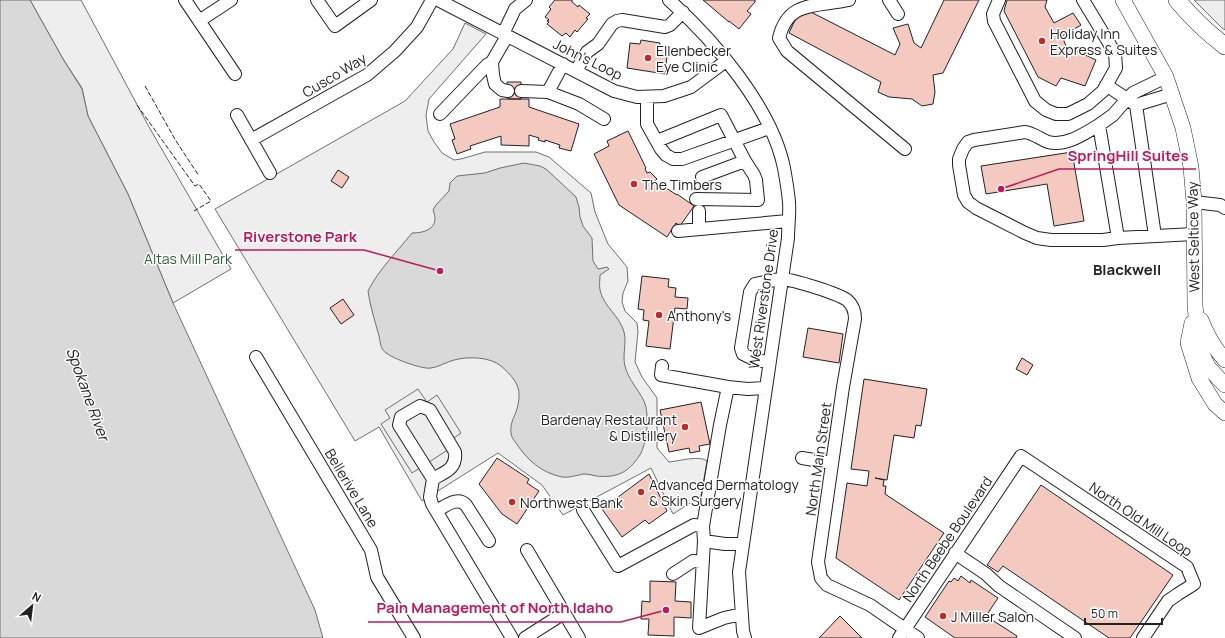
<svg xmlns="http://www.w3.org/2000/svg" width="1225" height="638" viewBox="0 0 1225 638" font-family="Manrope,sans-serif">
<style>
.green{fill:#eee;stroke:#6f6f6f}
.parking{fill:#ededed;stroke:#6f6f6f}
.water{fill:#d9d9d9;stroke:#6f6f6f}
.building{fill:#f3c9c0;stroke:#222}
.lines{fill:none;stroke-linecap:round;stroke-linejoin:round}
.minor-casing{stroke:#222;stroke-width:14}
.major-casing{stroke:#222;stroke-width:16}
.highway-casing{stroke:#222;stroke-width:18}
.minor{stroke:#fff;stroke-width:12}
.major{stroke:#fff;stroke-width:15}
.highway{stroke:#fff;stroke-width:17}
.fence{stroke:#222;stroke-width:1;stroke-dasharray:5 2;stroke-linecap:butt}
.poi-dot{fill:#c62828;stroke:#fff;stroke-width:1.5}
.labels{text-anchor:middle;dominant-baseline:central;stroke-width:3;stroke-linejoin:round;paint-order:stroke}
.poi-label{font-size:14px;fill:#222;stroke:#fff;text-anchor:start}
.street-label{font-size:14px;fill:#222;stroke:#fff}
.park-label{font-size:14px;fill:#2f5e38;stroke:#fff}
.neighbourhood-label{font-size:15px;font-weight:bold;fill:#222;stroke:#fff}
.water-label{font-size:15px;font-style:italic;fill:#222;stroke:#fff}
.leader{fill:none;stroke:#c2185b;stroke-width:1.5}
.callout-dot{fill:#c2185b;stroke:#fff;stroke-width:1.5}
.callout-label{font-size:15px;text-anchor:middle;font-weight:bold;fill:#c2185b;stroke:#fff;stroke-width:3;stroke-linejoin:round;paint-order:stroke}
</style>
<rect width="100%" height="100%" fill="#fff"/>
<path class="green" d="M30,0H81L149,127L231,269L173,303L128,194L88,116L82,88L63,59Z
M1194,0H1225V30L1221,27Z
M465,23L486,34L429,99L426,115L428,131L434,142L442,153L454,160L461,159L485,152H536L549,157L591,193L595,212L608,244L627,267L628,281L623,293L622,302L625,311L637,323L638,332L635,362L642,377L657,398V448L669,462C679,461 700,455 707,461L701,496L673,514L651,468L563,515L542,485L498,453L422,501L379,427L355,441L215,209L405,101L453,49Z"/>
<path class="parking" d="M418,389L427,402L437,395L461,433L454,438L457,444L412,473L381,424L390,418L385,410Z"/>
<path class="water" d="M0,0H30L63,59L82,89L88,116L128,194L173,303L315,610L323,638H0Z
M524,163L540,166L546,169L576,197L579,207L580,217L583,226L592,238L593,261L598,269L607,267L609,269L600,275C600,280 599,285 600,290C603,306 620,316 624,332C627,343 622,355 625,366C628,379 638,389 644,401C650,414 647,443 640,455C628,473 617,478 596,476C592,475 588,474 584,474C577,475 569,478 562,477C542,473 527,460 516,443C514,440 511,437 511,433C510,425 513,419 516,412C523,390 518,381 501,366C490,357 469,356 454,360C446,362 439,367 431,368C423,370 387,357 383,350C380,346 380,340 379,336C375,321 370,306 368,291C379,269 397,252 412,233C427,233 440,227 433,210L436,205L449,191L450,183L457,176L485,173L500,168Z"/>
<path class="building" d="M555,0H572V2L578,7L579,5L590,14L586,18L588,19L577,32L575,30L570,37L566,33L562,36L547,24L549,22L547,21L549,20L545,17L551,9L549,7Z
M703,0H755V2L747,11L751,14L739,29L729,21V22Z
M944,0H979L943,73L933,75L935,92L933,104L922,106L912,99L889,97L878,92L881,82L789,33L801,7L895,55L900,44L893,28L908,24L914,43L921,48Z
M1007,0H1047L1045,7L1054,23L1073,13L1081,25L1062,36L1066,46L1096,60L1085,86L1061,78L1056,86L1038,77L1004,11Z
M641,40L660,43V46L668,48L665,74L627,68L630,43L640,44Z
M507,82H521V99H508Z
M500,99H529V107L579,124L571,151L559,148L560,145L545,140V142L538,140L539,138L529,135V146L501,145V136L470,146L471,149L457,154L452,140L455,139L450,124L500,107Z
M628,131L646,168L645,169L647,173L650,172L657,179L655,181L677,195V194L694,206L680,226L676,223L667,237L619,205L594,154L609,146L607,141Z
M1072,152L1084,221L1054,226L1047,184L986,194L981,166Z
M338,170L349,177L342,188L331,181Z
M642,276L669,279L668,287L676,288L675,297L688,298L687,309L675,308L670,349L646,346L649,321L643,320L644,310L638,309Z
M343,299L354,315L341,324L330,308Z
M808,328L843,334L839,363L803,357Z
M1022,358L1033,365L1027,375L1016,369Z
M864,379L927,389L921,426L916,425L914,438L894,435L887,480L875,478L884,480L883,486H886L885,494L944,533L899,600L836,558L847,483L867,486L869,471L851,469Z
M701,402L710,444L699,446L700,451L690,453L689,448L669,452L660,410Z
M497,458L529,479L527,483L539,491L517,524L502,514L479,484Z
M649,474L667,511L649,524L645,520L622,537L602,509Z
M1041,485L1173,575L1130,638H1109L1003,566L998,572L987,565Z
M961,576L970,583L971,580L998,598L986,616L1017,636L1016,638H955L925,617L949,581L951,582L954,578L958,581Z
M650,581L676,582L675,601L691,602V618L674,617V636L648,635L649,619H641L642,601L650,602Z
M840,616L862,638H819Z"/>
<g class="lines">
<g class="minor-casing">
<path id="minor" d="M185,0L235,74
M317,0L335,26L371,0
M438,0L614,91L637,97L664,96L691,87L726,61
M669,0C714,40 772,108 784,168C786,179 788,191 789,202C790,213 788,226 788,238L739,572L743,631L745,638
M849,0C816,7 788,0 779,38L787,51L905,149
M889,0L898,14
M999,0L993,14L994,21L1035,101L1046,110L1056,114H1068L1088,104L1103,91L1116,68L1115,53L1083,0
M199,21L231,0
M503,34L515,9L526,0
M507,36L492,62L493,75L495,84L502,90L508,91
M576,71L587,52L598,44L612,24L617,21L622,20L665,27L670,25L683,12
M1166,77L1133,93L1127,99L1136,105L1172,94
M1106,85L1127,99L1113,115L1099,125L1118,238L1194,234
M521,91L548,92L563,64
M548,92L579,104L604,119
M647,97V124L661,149L666,155L673,159H682L769,128
M1136,105L1155,236
M440,114L487,65L492,62
M237,115L270,173
M1099,125C1085,133 1066,147 1048,142C1040,139 1033,133 1025,132L974,140L968,142L963,149L959,159V165L964,195L968,202L976,208L1025,233L1037,238L1051,240H1103L1118,238
M251,140L367,75L395,51L417,27L432,0
M657,141L721,115L745,161L754,175L756,180L758,200L696,199
M702,177L745,161
M1194,202L1220,205L1225,208
M699,229V211
M678,231L788,221
M256,357L371,550L377,577L414,638
M769,362L755,360L743,354L741,348L750,292L755,284C763,283 774,279 782,279C794,280 837,293 847,300C853,305 855,312 855,319L843,387L818,562L821,578L827,585L870,605L918,638
M662,366L661,375L728,387
M802,458L832,463
M433,479C445,472 457,469 455,452L430,410L420,406L401,417L399,425L433,479L430,497L432,504L512,638
M583,510L618,566L694,525L703,526
M436,511C446,506 457,496 466,505L489,541
M704,541L699,628L724,618L742,614
M743,544H725L704,541L703,526L720,425L728,387L748,389L765,388
M527,550L579,638
M955,553L986,574L999,586L1075,638
M673,574L693,561L703,562
M525,638L564,613
M899,638L1021,456L1187,567L1194,584L1178,594L1168,601L1143,638"/>
</g>
<g class="major-casing">
<path id="major" d="M1123,0L1166,77L1183,128L1191,167L1194,202L1195,305L1198,336L1202,354L1208,367L1225,385
M1201,320C1207,335 1214,348 1225,360
M1192,323L1188,343L1199,378L1215,404L1225,413"/>
</g>
<g class="highway-casing">
<path id="highway" d="M1177,0C1191,17 1208,33 1225,46"/>
</g>
<use href="#minor" class="minor"/>
<use href="#major" class="major"/>
<use href="#highway" class="highway"/>
<path class="fence" d="M145,86L176,141L199,176
M137,105L195,186L199,184L211,201L194,211"/>
</g>
<g class="poi-dot">
<circle cx="1042" cy="41" r="4"/>
<circle cx="648" cy="58" r="4"/>
<circle cx="634" cy="184" r="4"/>
<circle cx="659" cy="315" r="4"/>
<circle cx="685" cy="427" r="4"/>
<circle cx="641" cy="492" r="4"/>
<circle cx="512" cy="502" r="4"/>
<circle cx="943" cy="616" r="4"/>
</g>
<g class="labels">
<g class="poi-label">
<text x="1050" y="33">Holiday Inn<tspan x="1050" dy="16">Express &amp; Suites</tspan></text>
<text x="656" y="50">Ellenbecker<tspan x="656" dy="16">Eye Clinic</tspan></text>
<text x="642" y="184">The Timbers</text>
<text x="667" y="315">Anthony's</text>
<text x="677" y="419" text-anchor="end">Bardenay Restaurant<tspan x="677" dy="16">&amp; Distillery</tspan></text>
<text x="649" y="484">Advanced Dermatology<tspan x="649" dy="16">&amp; Skin Surgery</tspan></text>
<text x="520" y="502">Northwest Bank</text>
<text x="951" y="616">J Miller Salon</text>
</g>
<g class="street-label">
<text transform="translate(588 59) rotate(26)">John's Loop</text>
<text transform="translate(334 75) rotate(-31)">Cusco Way</text>
<text transform="translate(1193 237) rotate(-91)">West Seltice Way</text>
<text transform="translate(763 299) rotate(-82)">West Riverstone Drive</text>
<text transform="translate(818 459) rotate(-82)">North Main Street</text>
<text transform="translate(352 488) rotate(59)">Bellerive Lane</text>
<text transform="translate(1141 519) rotate(34)">North Old Mill Loop</text>
<text transform="translate(947 539) rotate(-56)">North Beebe Boulevard</text>
</g>
<g class="park-label">
<text x="188" y="258">Altas Mill Park</text>
</g>
<g class="neighbourhood-label">
<text x="1127" y="269">Blackwell</text>
</g>
<g class="water-label">
<text transform="translate(88 394) rotate(70)">Spokane River</text>
</g>
</g>
<path class="leader" d="M1001 189L1059 169H1196M440 271L364 250H235M666 610L621 622H368"/>
<g class="callout-dot">
<circle cx="1001" cy="189" r="4"/>
<circle cx="440" cy="271" r="4"/>
<circle cx="666" cy="610" r="4"/>
</g>
<g class="callout-label">
<text x="1128" y="161">SpringHill Suites</text>
<text x="300" y="242">Riverstone Park</text>
<text x="495" y="613">Pain Management of North Idaho</text>
</g>
<g transform="translate(32 606) rotate(28)" stroke="#ffffff" stroke-width="3" paint-order="stroke">
<path d="M0-3L7 15L0 10L-7 15Z" fill="#222222"/>
<text y="-6" font-size="11" font-weight="bold" text-anchor="middle" fill="#222222">N</text>
</g>
<path d="M1085 618v6h77v-6" fill="none" stroke="#222222" stroke-width="2"/>
<text x="1091" y="618" font-size="12" fill="#222222" stroke="#ffffff" stroke-width="3" paint-order="stroke">50 m</text>
</svg>
